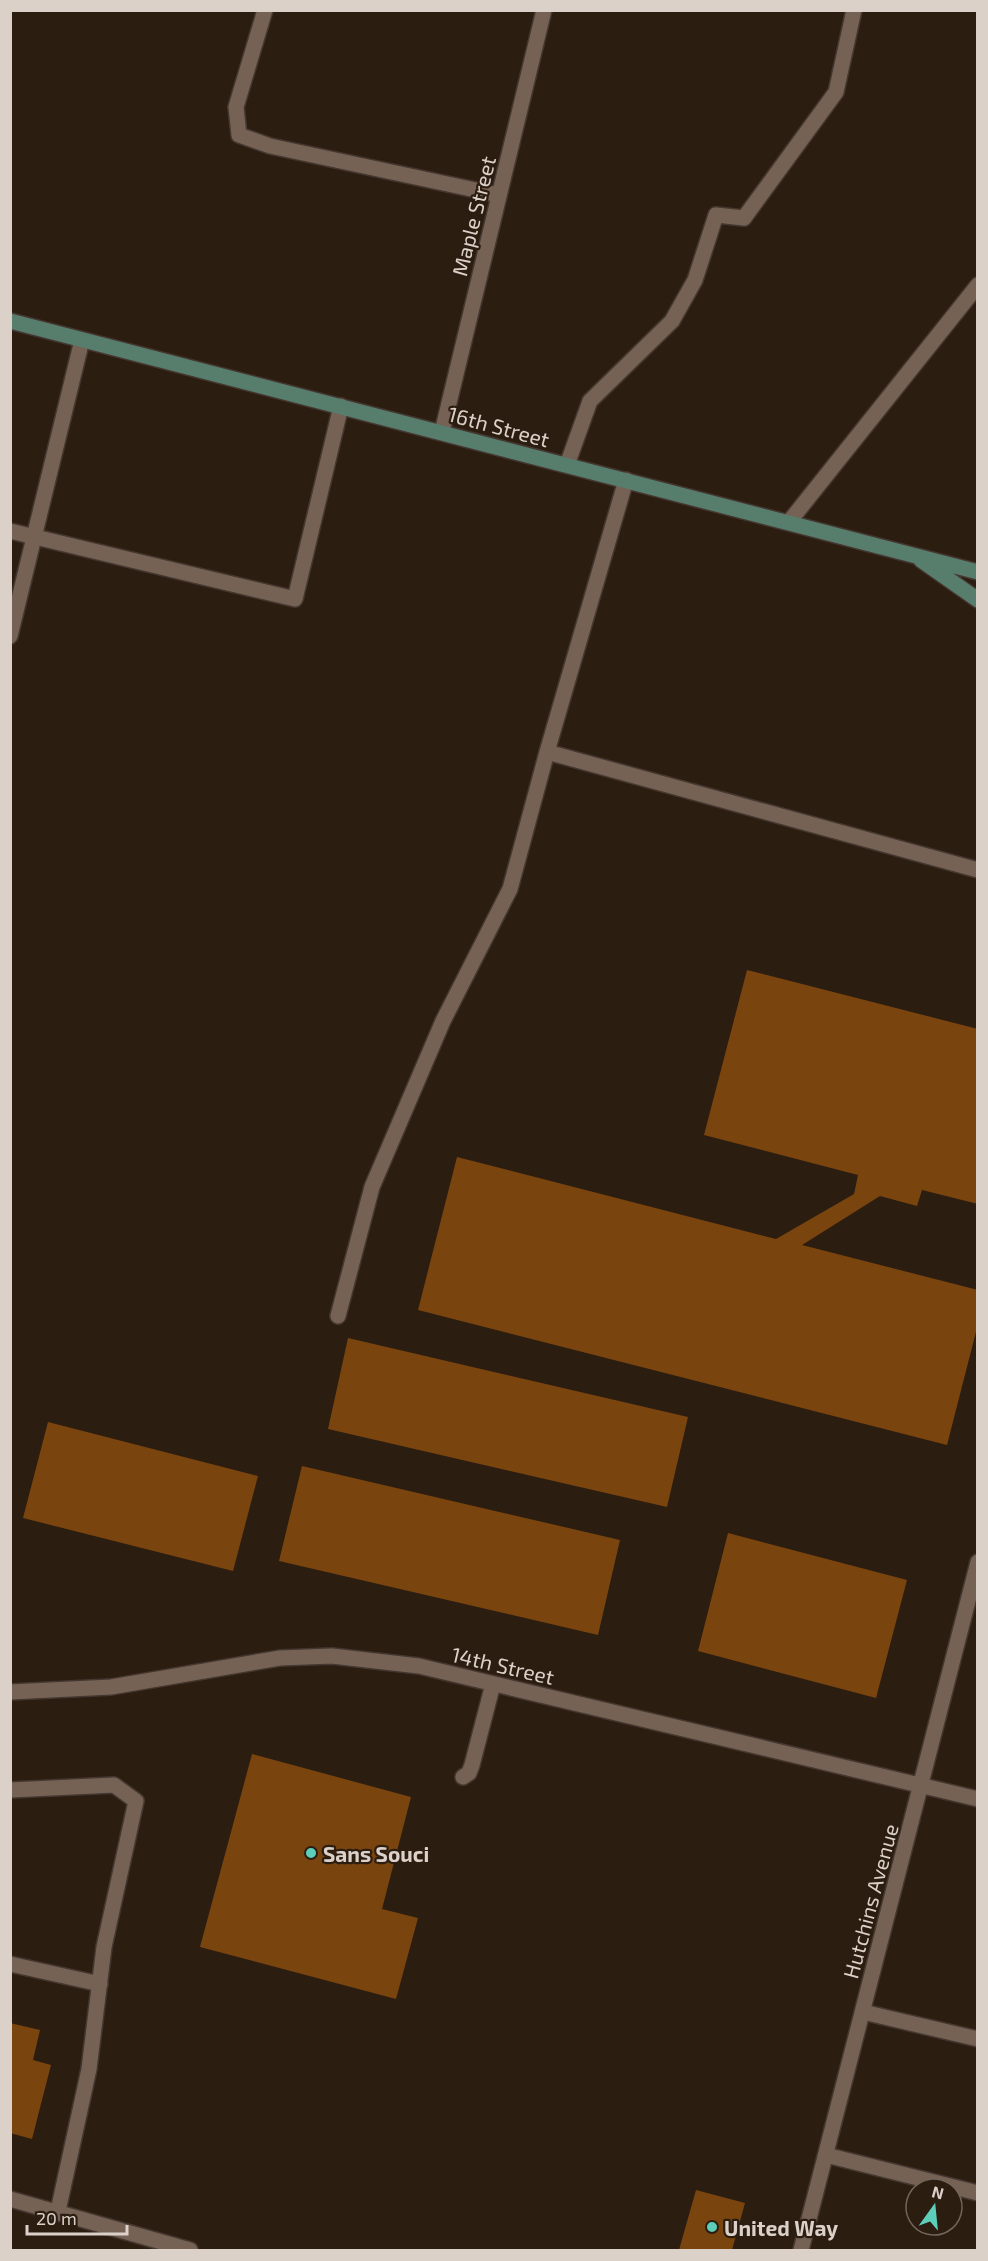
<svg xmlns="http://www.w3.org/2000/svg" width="988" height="2261" viewBox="0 0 988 2261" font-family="'Exo 2',sans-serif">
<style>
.building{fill:#7a440f}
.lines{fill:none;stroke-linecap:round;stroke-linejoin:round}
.lane-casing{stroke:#443730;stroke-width:18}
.street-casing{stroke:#443730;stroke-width:18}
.secondary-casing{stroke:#443730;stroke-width:18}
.lane{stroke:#756254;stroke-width:15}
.street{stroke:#756254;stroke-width:15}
.secondary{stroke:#577d6d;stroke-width:15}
.poi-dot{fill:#5cceba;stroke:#2c1d11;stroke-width:2}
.labels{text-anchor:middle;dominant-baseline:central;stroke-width:4.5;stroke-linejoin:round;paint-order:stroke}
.street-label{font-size:21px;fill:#dbd1c9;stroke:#2c1d11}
.poi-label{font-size:21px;font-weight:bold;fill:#dbd1c9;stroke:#2c1d11;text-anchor:start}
</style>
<rect width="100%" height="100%" fill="#2c1d11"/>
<path class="building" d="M747,970L978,1029V1204L922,1190L917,1206L880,1196L802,1245L978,1290V1324L947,1445L418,1310L457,1157L776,1239L854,1194L858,1175L704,1135Z
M348,1338L688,1417L667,1507L328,1429Z
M48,1422L258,1476L233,1571L23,1518Z
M302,1466L620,1540L598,1635L279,1561Z
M728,1533L907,1580L876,1698L698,1651Z
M252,1754L411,1797L382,1909L418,1918L396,1999L200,1947Z
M10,2023L40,2030L33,2060L51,2065L32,2139L10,2133Z
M696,2190L745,2203L732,2250H679Z"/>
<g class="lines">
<g class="lane-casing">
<path id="lane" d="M265,10L236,107L239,135L270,146L499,195
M567,465L590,401L672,321L695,280L716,215L744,218L836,92L854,10
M626,480L547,752L978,870
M789,522L978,285
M10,531L295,599L341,406
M338,1316L372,1187L443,1021L510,889L547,752
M463,1777L469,1773L472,1765L493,1684
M10,1790L114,1785L136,1801L104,1947L89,2069L58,2211
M10,1964L100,1984
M863,2012L978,2039
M826,2155L978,2193"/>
</g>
<g class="street-casing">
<path id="street" d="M442,432L544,10
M10,636L82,340
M10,1692L111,1687L280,1658L332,1656L419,1666L978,1799
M10,2199L190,2250
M801,2250L978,1562"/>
</g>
<g class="secondary-casing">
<path id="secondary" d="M10,321L978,572
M921,560L978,600"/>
</g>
<use href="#lane" class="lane"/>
<use href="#street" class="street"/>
<use href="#secondary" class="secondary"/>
</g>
<g class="poi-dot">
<circle cx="311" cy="1853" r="6"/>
<circle cx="712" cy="2227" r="6"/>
</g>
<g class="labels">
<g class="street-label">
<text transform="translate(473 216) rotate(-76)">Maple Street</text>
<text transform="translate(499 426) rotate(15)">16th Street</text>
<text transform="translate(503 1665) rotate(13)">14th Street</text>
<text transform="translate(870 1901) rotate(-75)">Hutchins Avenue</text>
</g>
<g class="poi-label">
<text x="323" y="1853">Sans Souci</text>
<text x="724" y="2227">United Way</text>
</g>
</g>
<rect width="988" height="2261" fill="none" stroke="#dbd1c9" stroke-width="24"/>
<g transform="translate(934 2207) rotate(15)"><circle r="28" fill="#2c1d11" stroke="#72655b" stroke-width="1.5"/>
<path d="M0-4.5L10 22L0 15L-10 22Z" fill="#5cceba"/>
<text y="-9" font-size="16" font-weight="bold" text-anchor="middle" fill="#dbd1c9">N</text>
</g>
<path d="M27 2225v9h100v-9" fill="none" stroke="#dbd1c9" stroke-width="3"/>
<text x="36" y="2225" font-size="18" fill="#dbd1c9" stroke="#2c1d11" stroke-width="4.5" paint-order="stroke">20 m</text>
</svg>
